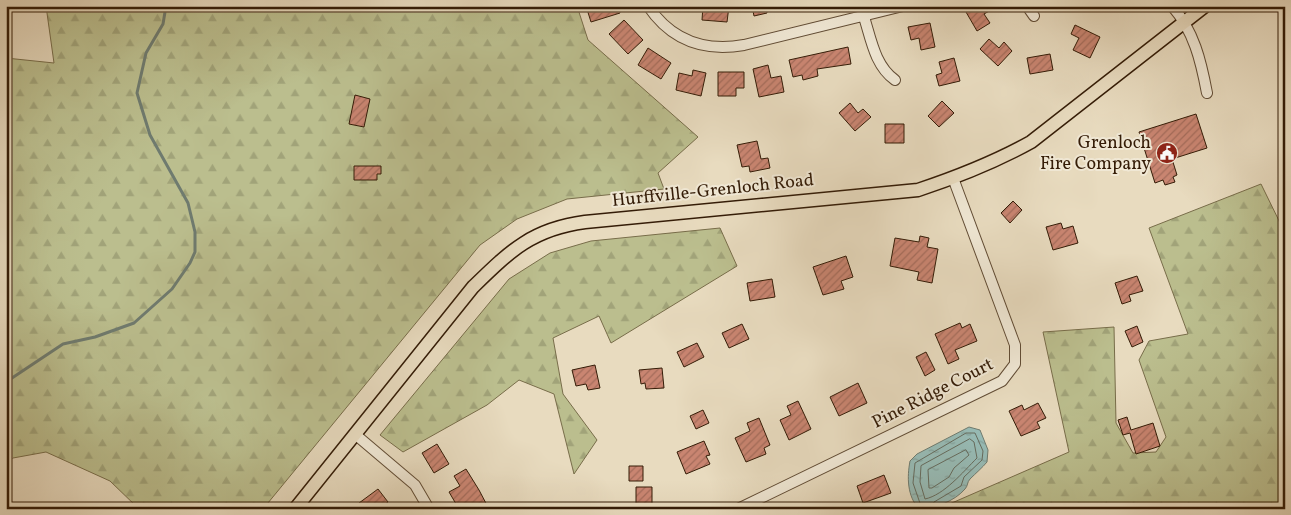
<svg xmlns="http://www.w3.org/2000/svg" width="1291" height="515" viewBox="0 0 1291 515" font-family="Vollkorn,serif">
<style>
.forest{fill:url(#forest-firs);stroke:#786d4a}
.water{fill:url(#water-ripples);stroke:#6f7b6f}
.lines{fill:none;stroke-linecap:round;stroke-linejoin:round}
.shore{stroke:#666c5e;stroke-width:1}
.stream{stroke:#6f7b6f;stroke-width:3}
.building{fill:url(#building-hatch);stroke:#341c07}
.minor-casing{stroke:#614c35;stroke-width:12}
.major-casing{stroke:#341c07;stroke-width:15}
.minor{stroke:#f0e8d5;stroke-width:10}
.major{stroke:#e8dbbf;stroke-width:12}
.labels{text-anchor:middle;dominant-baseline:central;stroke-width:4;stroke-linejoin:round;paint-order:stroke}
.poi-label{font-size:18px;fill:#341c07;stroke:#f0e8d5;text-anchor:end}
.street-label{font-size:18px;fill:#341c07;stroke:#f0e8d5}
</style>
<defs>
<pattern id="forest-firs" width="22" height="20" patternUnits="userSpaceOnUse" patternTransform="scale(1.25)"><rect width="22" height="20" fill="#bbbe8e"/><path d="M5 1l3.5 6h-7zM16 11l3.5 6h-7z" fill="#a1a379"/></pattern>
<pattern id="water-ripples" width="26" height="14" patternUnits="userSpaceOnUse" patternTransform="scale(1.25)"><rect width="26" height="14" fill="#97bbb5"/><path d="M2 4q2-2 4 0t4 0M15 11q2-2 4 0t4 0" fill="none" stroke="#83a09a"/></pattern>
<pattern id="building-hatch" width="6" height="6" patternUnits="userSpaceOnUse" patternTransform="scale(1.25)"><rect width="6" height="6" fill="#c98571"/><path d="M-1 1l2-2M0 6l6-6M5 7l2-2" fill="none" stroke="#a46c5b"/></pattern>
</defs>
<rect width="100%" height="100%" fill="#e8dbbf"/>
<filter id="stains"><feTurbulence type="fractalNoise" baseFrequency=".004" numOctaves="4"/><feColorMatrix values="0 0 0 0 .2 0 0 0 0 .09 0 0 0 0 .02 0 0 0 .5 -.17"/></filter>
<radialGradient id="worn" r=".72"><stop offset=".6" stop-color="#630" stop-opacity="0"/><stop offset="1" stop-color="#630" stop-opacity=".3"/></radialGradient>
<path class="forest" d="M46,6H577L588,40L698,137L658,173L664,189L567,199L517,219L480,245L263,509H139L110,481L46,452L13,458L6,464V58L54,63Z
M1261,184L1285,233V509H938L1069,452L1043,332L1114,327L1116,423L1133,453L1156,452L1166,437L1139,360L1149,341L1188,334L1149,228Z
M720,228L737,266L611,343L599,316L553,338L563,394L597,440L574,474L554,394L519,380L487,405L403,452L380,435L509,279L550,253L591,241Z"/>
<path class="water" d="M969,427L980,430L988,450L987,462C982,468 976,473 970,479C967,482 968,486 965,489C955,501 934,509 919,509C907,496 907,477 910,461L917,454Z"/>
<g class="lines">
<path class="shore" d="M970,439L974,442L977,458C963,472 944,495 925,499L920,482L921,466Z
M966,450L969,455L954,468L949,477L932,488H929L928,470Z
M922,509L913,483L915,463L966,433H975L983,451L982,460L964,477L961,486L934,502L931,509"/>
<path class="stream" d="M6,382L63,344L95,337L134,323L172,289L190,263L195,252V232L188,203L150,135L137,93L146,53L163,24L166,6"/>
</g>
<path class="building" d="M586,6H618L620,13L591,22Z
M703,6H729L727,22L702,20Z
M752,6H766L767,13L754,16Z
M975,6H998L984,14L990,23L977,31L966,12Z
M624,20L643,40L628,54L609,34Z
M930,23L935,47L921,50L919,38L911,40L908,27Z
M1075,25L1100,37L1090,58L1073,50L1079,38L1071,34Z
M989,39L999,48L1004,42L1012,51L998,66L980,49Z
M848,47L851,64L817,69L818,76L803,80L802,75L793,77L789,60Z
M648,48L671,63L661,79L638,65Z
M1050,54L1053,70L1030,74L1027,58Z
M954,58L960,81L939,86L936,75L942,73L939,62Z
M768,65L771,78L781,76L784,92L759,97L753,69Z
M693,70L706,73L701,96L676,90L679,73L692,76Z
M718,72H744V88H736V96H718Z
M355,95L370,99L364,127L349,124Z
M942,101L954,113L939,127L928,116Z
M850,103L858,113L863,109L871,117L855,131L839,113Z
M1196,114L1207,148L1172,159L1177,175L1173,177L1175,182L1165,185L1163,180L1155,183L1139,132Z
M885,124H904V143H885Z
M757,141L761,159L768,158L770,168L750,172L749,166L742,167L737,145Z
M354,166H381V174H377V180H354Z
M1013,201L1022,210L1010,223L1001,213Z
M1061,223L1063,229L1073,226L1078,243L1053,250L1046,227Z
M920,236L929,238L927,247L938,249L932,283L917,280L919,272L890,266L895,238L919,242Z
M846,256L853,277L841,281L844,289L823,295L813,267Z
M1137,276L1143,291L1129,295L1131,301L1122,304L1115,283Z
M772,279L775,297L750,301L747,283Z
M960,323L962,328L970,324L977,341L955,350L959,359L948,364L935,334Z
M742,324L749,339L729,348L722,333Z
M1137,326L1143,342L1132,347L1125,331Z
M697,343L704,357L684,367L677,352Z
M926,352L935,370L925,376L916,357Z
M595,365L600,388L588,390L586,384L576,386L572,370Z
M662,368L664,388L646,389L645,383L641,384L639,370Z
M858,383L867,403L839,416L830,397Z
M798,401L811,429L789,440L780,420L791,415L787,406Z
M1038,403L1046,418L1037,422L1040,428L1021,436L1009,411L1022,405L1024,410Z
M703,410L709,423L696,429L690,416Z
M1127,417L1131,430L1153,423L1160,446L1136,454L1130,433L1123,435L1118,420Z
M759,418L770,445L764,448L766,454L746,462L735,438L750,431L747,423Z
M704,441L710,455L706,456L710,464L686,474L677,452Z
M437,444L449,464L434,473L422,453Z
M629,466H643V481H629Z
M466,469L479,490L489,509H459L449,492L460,486L454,476Z
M884,475L891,493L863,503L857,486Z
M636,487H652V509H636Z
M378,489L388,502L379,509H363L359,503Z"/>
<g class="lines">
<g class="minor-casing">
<path id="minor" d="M648,6C671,40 704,52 744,45L903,6
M1027,6L1034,16
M1172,6C1194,31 1201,61 1207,93
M864,17C871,39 875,66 895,80
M356,435L415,485L429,509
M738,509L1002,381L1015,364V345L953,178"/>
</g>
<g class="major-casing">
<path id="major" d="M295,509L473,287C510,251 532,229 585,222L918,190C957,177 995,162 1031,142L1205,6"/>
</g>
<use href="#minor" class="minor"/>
<use href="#major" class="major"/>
</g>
<defs>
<g id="civic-disc" transform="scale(1.125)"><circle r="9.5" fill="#8f2418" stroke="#f0e8d5"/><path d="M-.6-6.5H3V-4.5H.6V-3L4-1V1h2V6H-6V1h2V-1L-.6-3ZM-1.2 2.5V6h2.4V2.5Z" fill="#fff"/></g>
</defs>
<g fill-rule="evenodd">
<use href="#civic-disc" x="1167" y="153"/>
</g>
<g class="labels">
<g class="poi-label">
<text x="1151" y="143">Grenloch<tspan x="1151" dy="21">Fire Company</tspan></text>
</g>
<g class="street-label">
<text transform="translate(713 191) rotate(-6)">Hurffville-Grenloch Road</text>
<text transform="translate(933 394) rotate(-27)">Pine Ridge Court</text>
</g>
</g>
<rect width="1291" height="515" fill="none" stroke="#e8dbbf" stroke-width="25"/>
<rect x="8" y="8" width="1276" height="500" fill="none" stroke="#341c07" stroke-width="2.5"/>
<rect x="12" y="12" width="1266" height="490" fill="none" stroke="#341c07"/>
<rect width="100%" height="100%" filter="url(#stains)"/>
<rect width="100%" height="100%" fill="url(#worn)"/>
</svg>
